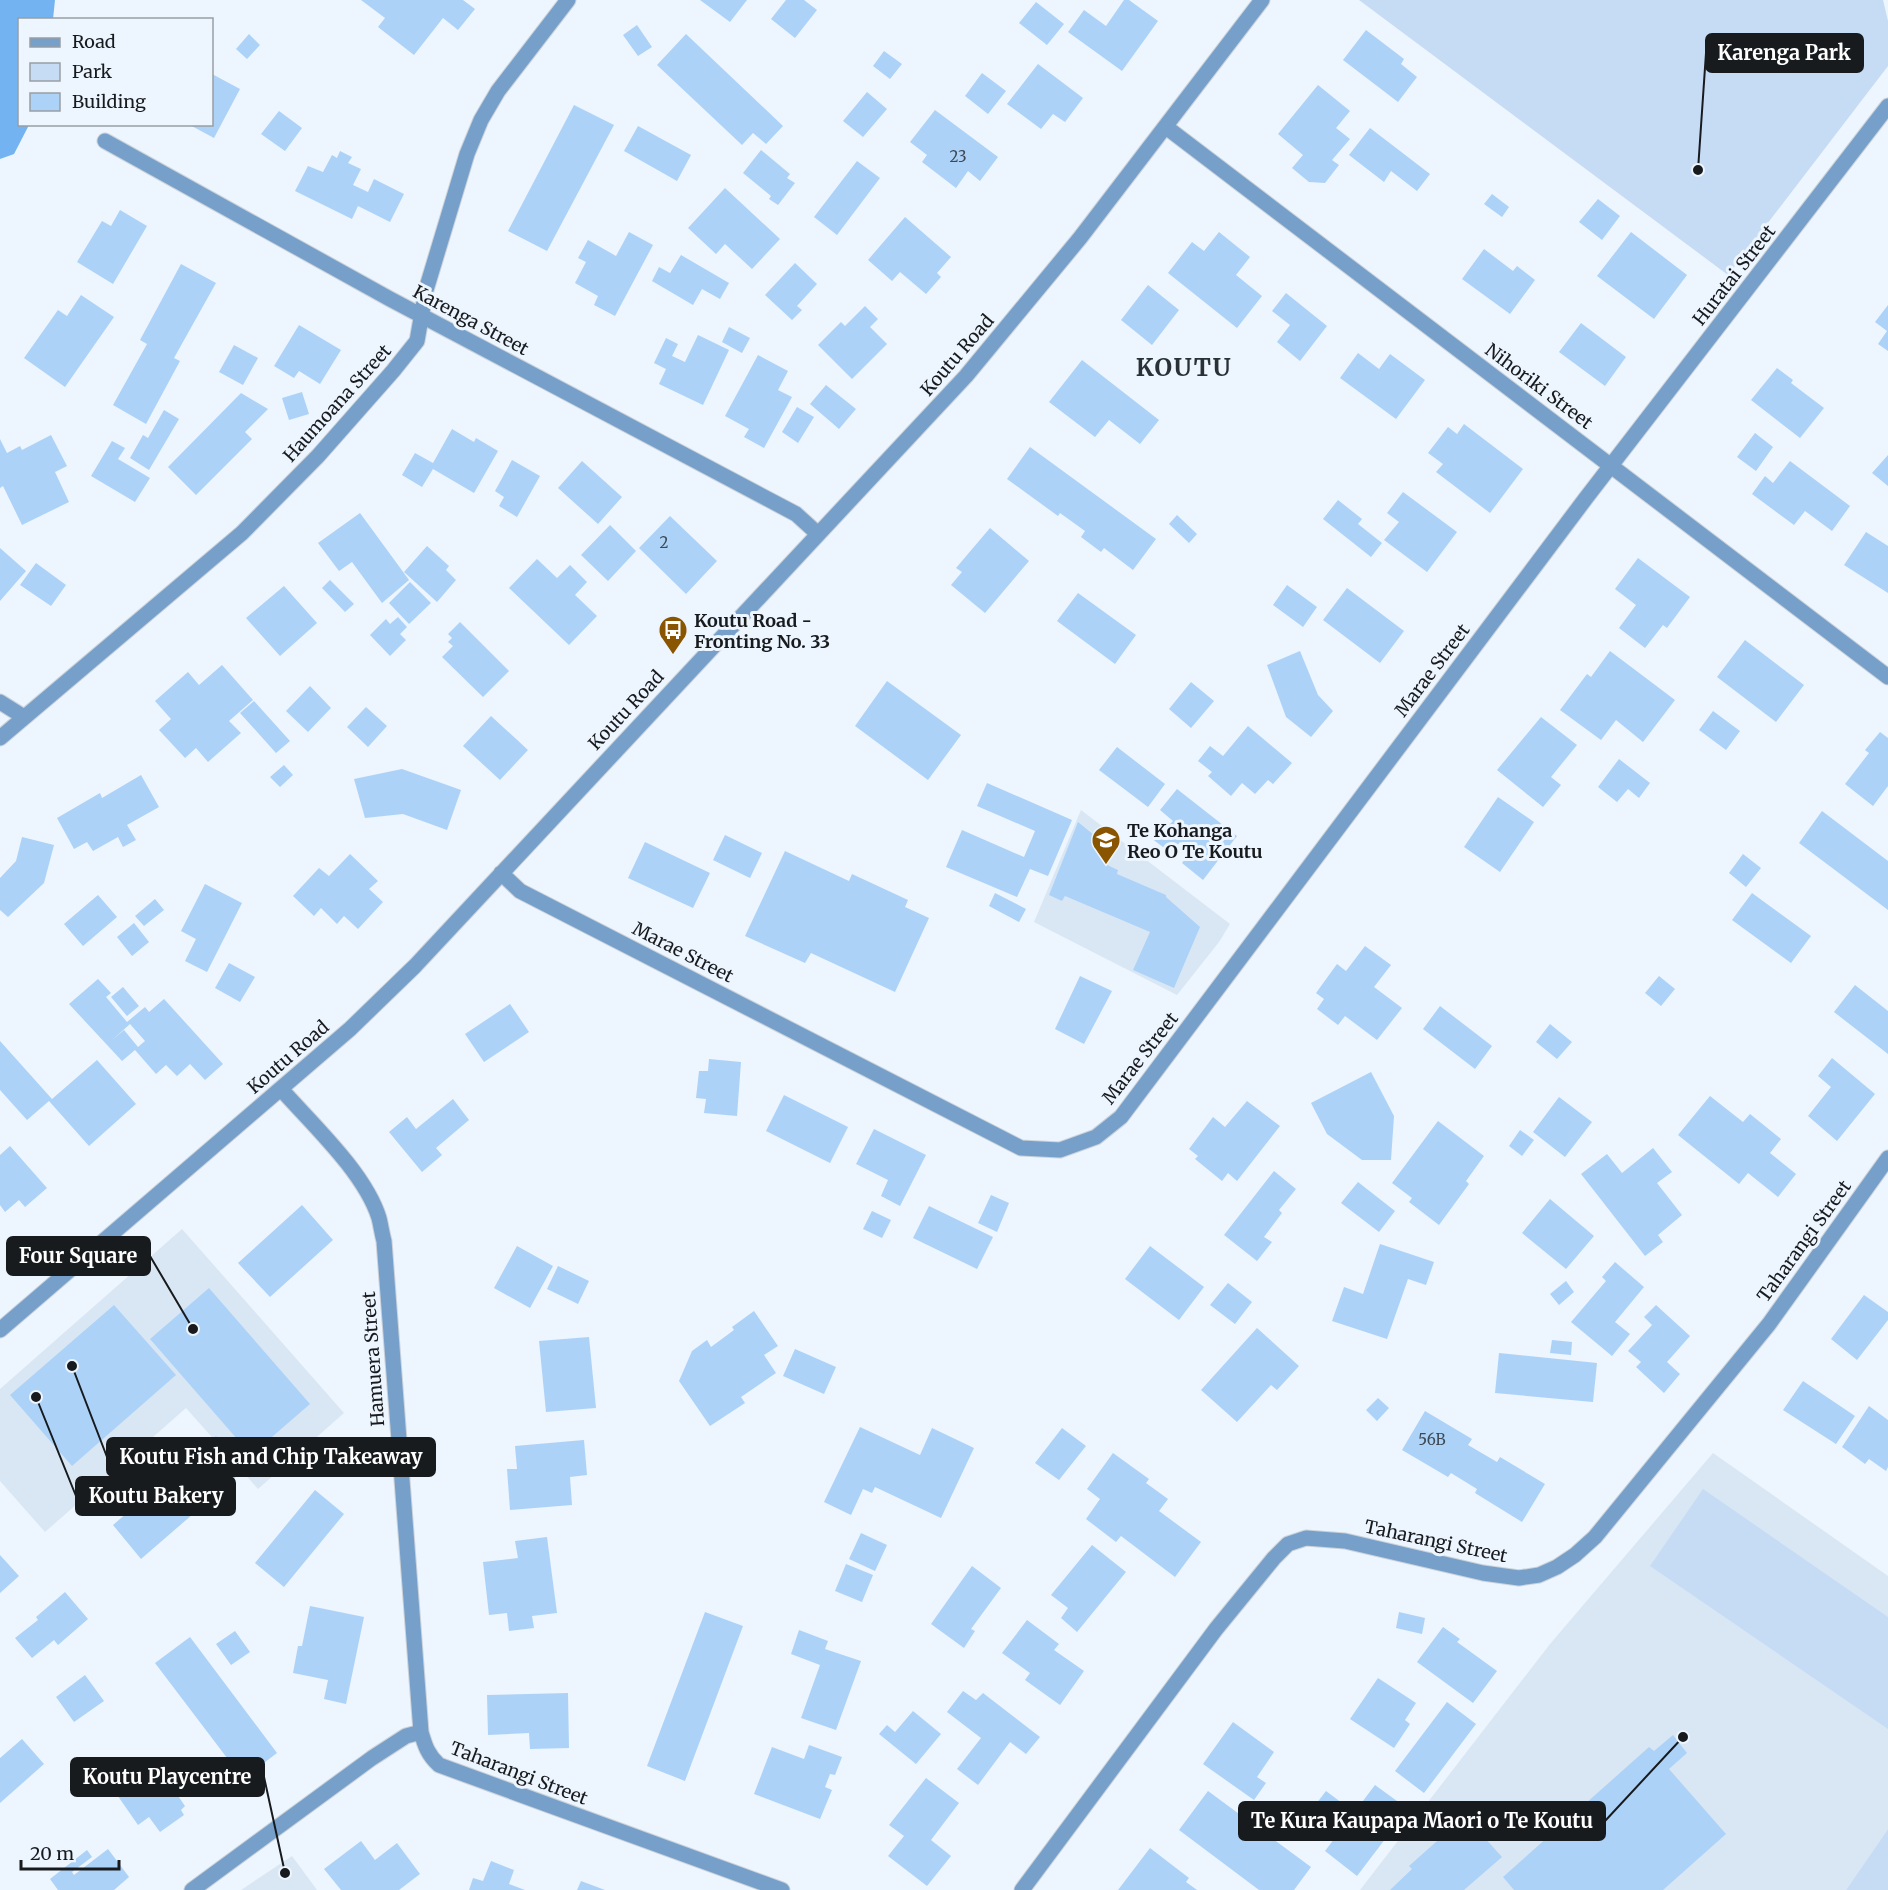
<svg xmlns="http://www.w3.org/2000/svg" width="1888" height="1890" viewBox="0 0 1888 1890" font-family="Merriweather,serif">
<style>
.built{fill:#d9e7f4}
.green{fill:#c5dcf4}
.water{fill:#74b3f1}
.building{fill:#add2f8;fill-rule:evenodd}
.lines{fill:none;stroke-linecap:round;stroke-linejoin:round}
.street-casing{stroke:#cbd2da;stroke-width:17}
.street{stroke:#76a0ca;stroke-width:15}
.labels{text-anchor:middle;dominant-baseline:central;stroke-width:6;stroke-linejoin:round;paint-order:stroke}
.number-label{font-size:15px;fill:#3d4954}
.street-label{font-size:18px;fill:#181b1e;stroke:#edf5fe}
.poi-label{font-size:18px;font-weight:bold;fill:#181b1e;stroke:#edf5fe;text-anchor:start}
.district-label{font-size:24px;font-weight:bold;letter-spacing:1.5px;fill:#293036;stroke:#edf5fe}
.leader{fill:none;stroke:#181b1e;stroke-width:2}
.callout-dot{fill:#181b1e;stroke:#edf5fe;stroke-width:2}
.callout{fill:#181b1e;stroke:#181b1e;stroke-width:2}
.callout-label{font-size:20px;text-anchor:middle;font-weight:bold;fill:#fff}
</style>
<rect width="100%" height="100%" fill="#edf5fe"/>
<path class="built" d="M1081,810L1230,924L1219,942L1177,995L1034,922Z
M182,1229L344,1413L258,1489L186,1408L45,1532L0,1481V1389Z
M1713,1453L1888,1576V1829L1846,1890H1360L1550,1644Z
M292,1856L317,1890H241Z"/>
<path class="green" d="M1359,0H1883L1888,21V66L1728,275Z
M1703,1489L1888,1617V1729L1650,1566Z
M1888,1829V1890H1846Z"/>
<path class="water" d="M0,0H55L53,19L20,20V124L29,125L14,154L0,159Z"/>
<path class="building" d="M361,0H463L475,9L458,30L443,18L414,55L378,27L385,18Z
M700,0H747L730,22Z
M786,0H804L817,10L795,38L771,19Z
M1124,0H1129L1158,21L1122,71L1068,32L1084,10L1106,26Z
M1036,2L1064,24L1047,45L1019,23Z
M637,25L652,47L638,56L623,35Z
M1366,30L1404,59L1401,64L1417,77L1398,102L1343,60Z
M249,34L260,45L247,59L236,49Z
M686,34L783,126L766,144L753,133L742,145L657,65Z
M884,51L902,64L890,79L873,66Z
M1038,64L1083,98L1065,122L1053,114L1041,129L1007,104Z
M982,73L1006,91L988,114L965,96Z
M212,74L240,89L214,138L188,124H212Z
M1318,85L1350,111L1336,128L1350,139L1332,160L1339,165L1325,183L1309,182L1292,168L1303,155L1278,134Z
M867,92L887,109L863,137L843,121Z
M574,105L614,125L547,251L508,231Z
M935,110L998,157L980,181L968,171L956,188L922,162L927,155L910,142Z
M279,111L302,128L285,151L261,134Z
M638,126L691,155L677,181L624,151Z
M1370,128L1430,174L1417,191L1391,171L1384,182L1349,155Z
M761,150L790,174L787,178L795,183L778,205L769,199L771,196L743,173Z
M340,151L352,157L348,163L361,169L353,185L368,192L374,179L404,194L390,222L358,206L352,219L295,191L308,166L323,172L332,155L337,158Z
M857,161L880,178L837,235L814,217Z
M725,188L780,239L752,269L725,244L716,254L688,228Z
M1492,194L1509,207L1502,217L1484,204Z
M1598,199L1620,216L1602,240L1579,222Z
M120,210L147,226L113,284L77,262L102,221L111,226Z
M905,217L951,257L937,273L941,277L926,294L900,272L892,281L868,260Z
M629,232L653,245L615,316L594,305L598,296L575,283L586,262L578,258L588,240L616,256Z
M1219,232L1250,257L1236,275L1262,296L1237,328L1168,273L1192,242L1204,251Z
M1631,232L1687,275L1654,319L1597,276Z
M1484,249L1513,271L1517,266L1535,280L1510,314L1462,279Z
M681,255L729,283L720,299L702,289L693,305L652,281L659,267L670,273Z
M795,263L817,284L797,306L802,310L792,320L765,295Z
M181,264L216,283L174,358L180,361L146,424L113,405L147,344L140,340Z
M1148,285L1179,310L1152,345L1121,320Z
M1286,293L1327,326L1300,361L1277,342L1290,325L1272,311Z
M81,295L114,317L65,387L24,358L58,310L67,316Z
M1888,305V351L1878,344L1887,331L1875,322Z
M865,306L878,319L870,327L887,344L852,379L818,345L841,322L845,326Z
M1581,323L1626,357L1605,386L1559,352Z
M299,325L341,350L320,384L299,371L294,378L274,366Z
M729,327L750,338L742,353L722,342Z
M698,335L729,350L703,405L659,384L666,369L654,363L666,338L678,344L672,356L685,362Z
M234,345L258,358L243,385L219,372Z
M1358,353L1379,369L1390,354L1425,380L1396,419L1340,378Z
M758,355L788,371L778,390L792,397L764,448L744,437L749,429L725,416Z
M1082,360L1159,420L1140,444L1109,420L1095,437L1049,402Z
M1777,368L1793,380L1791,383L1824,408L1800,438L1751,400Z
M826,385L856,409L839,429L810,404Z
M302,392L309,414L289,420L282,398Z
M241,393L268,409L245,432L252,439L196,495L168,467Z
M797,407L814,417L798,443L782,432Z
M164,410L179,419L149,470L130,458L143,435L148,438Z
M1464,424L1523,469L1490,513L1436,472L1443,464L1428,453L1448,427L1457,434Z
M452,429L474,442L476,438L498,451L474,493L433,469L422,487L402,475L415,453L433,463Z
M1755,433L1773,447L1756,471L1737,457Z
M51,435L67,466L55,472L69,502L22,525L3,486L0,488V439L7,453L20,446L22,450Z
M112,441L125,448L118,459L150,478L135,502L91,476Z
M1030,447L1156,539L1133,570L1104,548L1101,552L1081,537L1085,531L1060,513L1058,516L1007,479Z
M1888,455V486L1872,473Z
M512,460L540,476L517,517L499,506L504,497L495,491Z
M582,461L622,497L598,524L558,488Z
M1790,461L1850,506L1832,531L1805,511L1794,525L1752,494L1765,476L1773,483Z
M1403,492L1457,532L1427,572L1384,540L1399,522L1387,513Z
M1338,500L1362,519L1358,524L1382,543L1371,557L1323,519Z
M360,513L409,580L382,603L352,562L339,571L318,543Z
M1177,515L1197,534L1189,543L1169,524Z
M670,516L717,561L686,594L639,548Z
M610,525L636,551L608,581L581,555Z
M990,528L1029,561L985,613L951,585L962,572L956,568Z
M1866,532L1888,546V593L1844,565Z
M427,546L449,566L446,570L456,580L437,602L404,572Z
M0,548L26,571L0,601Z
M1638,558L1690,597L1667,628L1663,625L1645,648L1619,628L1636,605L1615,589Z
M537,559L557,578L570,565L587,582L575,595L597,616L569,645L509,588Z
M36,563L66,585L51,606L20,585Z
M330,580L354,604L345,612L322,588Z
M410,582L431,603L409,624L389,603Z
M1287,585L1317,607L1303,627L1273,605Z
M284,586L317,623L280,656L246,618Z
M1347,588L1404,631L1380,663L1323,620Z
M1078,593L1136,635L1115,664L1057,621Z
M398,617L407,627L400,634L406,640L390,656L370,635L386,619L390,624Z
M460,622L509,671L483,697L442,657L453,646L448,642L452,638L448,634Z
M1745,640L1804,685L1776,722L1717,677Z
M1300,651L1318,695L1333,711L1311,737L1286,717L1267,665Z
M1610,651L1675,700L1643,742L1616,720L1601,740L1560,710L1587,674L1591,677Z
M222,665L253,700L229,721L241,733L208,762L196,748L185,758L159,730L171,719L155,701L188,672L199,685Z
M887,681L961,735L928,780L855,726Z
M1191,682L1214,701L1191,728L1169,709Z
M310,686L331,708L308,732L286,711Z
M254,701L290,741L276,753L240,713Z
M366,707L387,726L368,747L347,727Z
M1713,711L1740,731L1726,750L1699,730Z
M491,716L528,750L500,780L463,746Z
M1541,717L1577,745L1551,777L1561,785L1543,807L1497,770Z
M1248,726L1292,763L1273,784L1268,780L1255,794L1242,783L1231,796L1208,776L1212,772L1198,761L1210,746L1223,756Z
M1880,732L1888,738V786L1873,806L1845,784L1869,753L1865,750Z
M1117,747L1165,784L1148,807L1099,770Z
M1619,759L1650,783L1639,798L1628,789L1617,802L1598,787Z
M284,765L293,775L280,787L270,777Z
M402,769L461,790L447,830L403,814L365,818L354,779Z
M141,775L159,807L127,825L136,840L123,847L118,837L93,851L87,842L74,849L57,818L100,793L102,798Z
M987,783L1072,820L1048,876L1030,869L1017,897L946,867L962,830L1024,857L1035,831L977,806Z
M1177,789L1237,836L1203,880L1182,863L1191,851L1180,842L1171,853L1151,838L1164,821L1169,825L1173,821L1160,810Z
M1498,797L1534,822L1500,872L1464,847Z
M1822,811L1888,861V910L1799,843Z
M1078,822L1111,849L1105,864L1118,870L1117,874L1166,895V897L1200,927L1174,988L1133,970L1150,932L1065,896L1062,901L1049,895Z
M725,835L762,853L750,878L713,860Z
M22,837L54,845L44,883L8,917L0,910V878L16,861Z
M645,842L710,873L693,908L628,878Z
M785,851L849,881L852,874L908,900L905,907L929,918L895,992L811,953L805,963L745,936Z
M350,854L378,881L369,889L383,902L358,929L344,916L337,924L321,908L314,916L293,896L319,868L329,876Z
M1743,854L1761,868L1746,887L1729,873Z
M205,884L242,903L207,972L185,961L196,939L181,931Z
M995,893L1026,909L1019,922L989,906Z
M1752,893L1811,936L1791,963L1732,920Z
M98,895L117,917L83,946L64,924Z
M155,899L164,910L144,926L135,916Z
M134,923L149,942L132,956L117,937Z
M1365,946L1391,965L1374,987L1402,1008L1377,1040L1345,1016L1338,1025L1317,1009L1324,999L1316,993L1337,964L1346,971Z
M229,963L255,977L240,1002L215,988Z
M1080,976L1112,991L1084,1044L1055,1029Z
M1659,976L1675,989L1661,1006L1645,993Z
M98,979L111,993L106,997L127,1022L145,1007L149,1012L164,999L223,1064L205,1080L190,1064L177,1076L166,1065L156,1074L135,1050L122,1061L69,1004ZM130,1024L145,1041L138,1047L124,1030L111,1041Z
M1855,985L1888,1011V1054L1834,1012Z
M123,987L139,1006L127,1016L111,997Z
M510,1004L529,1032L484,1062L465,1034Z
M1440,1006L1492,1046L1475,1069L1423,1029Z
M1550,1024L1572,1042L1557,1059L1536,1042Z
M0,1041L52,1099L97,1060L136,1104L89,1146L49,1101L27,1120L0,1090Z
M1832,1058L1875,1094L1837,1141L1808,1116L1831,1087L1818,1076Z
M709,1059L741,1062L737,1116L704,1113L706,1099L696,1098L699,1071H708Z
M1371,1072L1394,1116L1391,1160H1362L1327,1134L1311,1103Z
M784,1095L848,1127L830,1163L766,1131Z
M1710,1096L1743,1122L1750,1114L1781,1139L1770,1153L1796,1174L1778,1197L1748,1173L1739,1184L1678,1135Z
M1559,1097L1592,1122L1565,1157L1533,1132Z
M453,1099L469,1120L436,1148L442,1155L422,1172L389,1132L407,1117L416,1129Z
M1247,1101L1280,1126L1237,1181L1228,1173L1222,1181L1195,1159L1198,1156L1189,1149L1213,1117L1225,1127Z
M1438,1121L1484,1156L1466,1181L1469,1184L1439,1225L1409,1202L1412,1198L1392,1183Z
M874,1129L926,1155L900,1206L881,1196L888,1180L856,1164Z
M1520,1130L1534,1140L1522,1156L1509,1146Z
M10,1146L47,1188L25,1207L19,1200L5,1212L0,1205V1155Z
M1653,1148L1672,1172L1657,1183L1682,1215L1658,1235L1663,1242L1645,1256L1581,1174L1607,1154L1622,1173Z
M1274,1171L1296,1189L1279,1210L1282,1213L1264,1237L1272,1242L1257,1261L1224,1235Z
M1358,1182L1395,1211L1379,1232L1341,1203Z
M991,1195L1009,1203L997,1232L978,1223Z
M1550,1199L1594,1236L1566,1269L1522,1233Z
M302,1205L333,1240L270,1297L238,1263Z
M929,1206L993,1237L977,1269L913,1238Z
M872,1211L891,1220L882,1238L863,1229Z
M1380,1244L1434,1262L1426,1285L1408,1279L1387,1339L1332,1321L1344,1287L1363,1294Z
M517,1246L553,1266L530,1308L494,1288Z
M1150,1246L1204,1287L1179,1320L1125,1279Z
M1615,1262L1644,1287L1615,1322L1630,1334L1612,1356L1571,1322L1606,1281L1602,1277Z
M558,1266L589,1281L578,1304L547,1289Z
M1566,1281L1574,1292L1559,1305L1550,1294Z
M1228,1283L1252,1302L1235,1324L1210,1305Z
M209,1288L310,1404L251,1455L150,1339Z
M1864,1295L1888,1312V1320L1857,1360L1831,1339Z
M114,1305L176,1375L72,1466L10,1395Z
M1656,1305L1690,1336L1667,1362L1680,1374L1664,1393L1636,1367L1641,1362L1628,1351L1652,1325L1644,1317Z
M754,1311L778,1346L764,1355L776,1373L741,1397L745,1403L710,1426L679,1381L692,1351L707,1340L711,1347L734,1330L732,1327Z
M1257,1328L1299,1366L1277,1390L1271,1385L1237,1422L1201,1390Z
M589,1337L596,1408L546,1412L539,1341Z
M1552,1340L1572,1342L1571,1355L1550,1353Z
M795,1349L836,1367L824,1394L783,1376Z
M1499,1353L1597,1363L1593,1402L1495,1393Z
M1803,1381L1855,1416L1836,1444L1783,1410Z
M1378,1398L1389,1408L1377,1421L1366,1410Z
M1869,1406L1888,1420V1467L1886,1471L1869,1459L1865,1464L1842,1447Z
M1425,1411L1472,1439L1468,1445L1497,1462L1500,1457L1545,1484L1522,1522L1475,1493L1477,1489L1451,1473L1448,1477L1402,1450Z
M860,1427L920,1455L932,1428L974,1448L941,1518L875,1487L872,1493L863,1489L851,1515L824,1502Z
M1062,1428L1086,1446L1059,1480L1035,1463Z
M216,1436L245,1469L141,1559L113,1525Z
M584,1440L587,1475L570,1477L572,1505L510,1510L507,1469H517L515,1446Z
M1113,1453L1149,1479L1146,1483L1168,1499L1159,1511L1201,1542L1175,1577L1121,1536L1116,1542L1086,1519L1100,1499L1087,1489Z
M315,1490L344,1514L284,1587L255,1563Z
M861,1533L887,1545L875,1571L849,1559Z
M547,1537L557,1613L532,1616L534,1628L509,1631L507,1613L489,1615L483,1562L518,1558L515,1541Z
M1092,1545L1126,1572L1077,1632L1061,1618L1068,1608L1051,1595Z
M0,1555L19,1576L0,1593Z
M846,1564L873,1575L862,1602L835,1591Z
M972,1566L1001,1588L971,1629L975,1631L964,1648L931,1624Z
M65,1592L88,1619L58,1645L54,1640L32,1658L15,1638L38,1620L36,1617Z
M310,1606L364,1617L346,1704L324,1699L328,1680L293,1673L298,1646H302Z
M705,1612L743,1626L685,1781L647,1766Z
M1399,1612L1425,1618L1422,1634L1396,1628Z
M1027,1620L1059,1644L1054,1650L1084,1671L1060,1705L1025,1680L1030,1673L1002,1653Z
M1443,1627L1460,1639L1457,1642L1497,1671L1473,1703L1417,1662Z
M799,1630L828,1641L825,1649L861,1661L836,1730L801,1718L820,1665L791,1654Z
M235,1631L250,1652L231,1665L216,1644Z
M190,1637L277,1753L243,1779L155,1663Z
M85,1675L104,1701L74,1722L56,1697Z
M1378,1678L1416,1703L1405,1720L1410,1724L1394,1748L1350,1719Z
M963,1691L976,1700L983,1693L1040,1737L1026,1754L1010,1742L978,1785L957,1769L981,1738L947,1712Z
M568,1693L569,1748L530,1749L529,1733L488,1735L487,1695Z
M1447,1702L1476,1724L1424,1793L1395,1771Z
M913,1711L941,1734L916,1764L879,1734L887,1725L895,1732Z
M1233,1722L1274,1752L1257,1777L1266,1783L1254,1800L1203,1764Z
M1673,1735L1687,1753L1669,1769L1726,1834L1663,1890H1514L1503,1877L1649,1747L1654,1751Z
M22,1739L44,1764L0,1803V1758Z
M809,1745L842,1757L835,1775L830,1774L825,1787L832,1790L820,1819L754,1794L772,1747L804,1759Z
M154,1761L185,1806L181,1810L184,1815L160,1832L149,1817L138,1825L113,1789Z
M926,1778L959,1803L931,1840L951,1856L927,1886L888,1856L904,1836L889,1825Z
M1375,1785L1408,1809L1357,1876L1325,1851Z
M1208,1791L1311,1867L1294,1890H1259L1179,1830Z
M1326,1791L1350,1809L1331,1835L1306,1817Z
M1465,1816L1502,1857L1464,1890H1390L1412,1869L1409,1866Z
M361,1841L375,1860L397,1843L420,1874L399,1890H341L324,1869Z
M1150,1848L1189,1878L1186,1882L1197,1890H1118Z
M108,1849L129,1877L114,1890H58L50,1879L87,1850L92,1857L72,1872L74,1875Z
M491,1861L514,1870L509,1884L525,1890H469L473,1878L483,1881Z
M581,1881L605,1890H577Z"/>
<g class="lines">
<g class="street-casing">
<path id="street" d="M1166,127L1888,677
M105,141L390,299L796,514L818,534
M0,702L24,717
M0,738L242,533L318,456L393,371L417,341L426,290L467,154L481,120L498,91L568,0
M501,873L520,891L1021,1148L1060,1150L1096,1137L1121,1117L1586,498L1888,106
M281,1089C313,1125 365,1173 379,1218C381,1226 382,1234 384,1241L421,1732C425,1746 428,1755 439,1765L782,1890
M0,1330L350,1029L415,966L966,376L1080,238L1262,0
M192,1890L372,1758L406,1736L421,1732
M1022,1890L1216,1629L1274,1558L1288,1544L1306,1538L1345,1541L1483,1573L1519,1578L1539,1575L1557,1567L1575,1555L1595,1537L1769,1324L1888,1158"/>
</g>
<use href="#street" class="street"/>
</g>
<defs>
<g id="bus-pin" transform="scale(1.5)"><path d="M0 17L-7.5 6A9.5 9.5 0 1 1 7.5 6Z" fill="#895500" stroke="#edf5fe"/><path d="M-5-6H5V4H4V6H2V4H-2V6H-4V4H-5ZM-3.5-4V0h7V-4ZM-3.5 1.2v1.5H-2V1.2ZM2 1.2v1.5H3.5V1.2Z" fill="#fff"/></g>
<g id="school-pin" transform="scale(1.5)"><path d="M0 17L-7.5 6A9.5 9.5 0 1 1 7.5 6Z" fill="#895500" stroke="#edf5fe"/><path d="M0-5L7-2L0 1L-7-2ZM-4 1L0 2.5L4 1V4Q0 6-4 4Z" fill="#fff"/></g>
</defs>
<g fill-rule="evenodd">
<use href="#bus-pin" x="673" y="630"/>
<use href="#school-pin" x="1106" y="840"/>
</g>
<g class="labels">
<g class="number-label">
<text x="958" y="156">23</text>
<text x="664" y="542">2</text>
<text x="1432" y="1439">56B</text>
</g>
<g class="street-label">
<text transform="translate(1734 275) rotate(-52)">Huratai Street</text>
<text transform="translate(471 320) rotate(28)">Karenga Street</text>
<text transform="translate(957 355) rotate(-49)">Koutu Road</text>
<text transform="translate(1539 386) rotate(37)">Nihoriki Street</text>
<text transform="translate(337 403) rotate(-48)">Haumoana Street</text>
<text transform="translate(1432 670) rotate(-53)">Marae Street</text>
<text transform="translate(626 710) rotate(-47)">Koutu Road</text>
<text transform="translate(683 952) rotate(27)">Marae Street</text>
<text transform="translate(288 1057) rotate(-41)">Koutu Road</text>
<text transform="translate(1140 1058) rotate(-52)">Marae Street</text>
<text transform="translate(1804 1241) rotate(-54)">Taharangi Street</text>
<text transform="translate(373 1359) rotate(-94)">Hamuera Street</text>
<text transform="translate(1436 1541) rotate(12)">Taharangi Street</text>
<text transform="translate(519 1773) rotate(21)">Taharangi Street</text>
</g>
<g class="poi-label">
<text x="694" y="620">Koutu Road -<tspan x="694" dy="21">Fronting No. 33</tspan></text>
<text x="1127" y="830">Te Kohanga<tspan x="1127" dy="21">Reo O Te Koutu</tspan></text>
</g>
<g class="district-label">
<text x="1184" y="367">KOUTU</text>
</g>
</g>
<path class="leader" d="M1698 170L1706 53M193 1329L150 1256M72 1366L107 1457M36 1397L76 1496M285 1873L264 1777M1683 1737L1605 1821"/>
<g class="callout-dot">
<circle cx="1698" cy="170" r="6"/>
<circle cx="193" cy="1329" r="6"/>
<circle cx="72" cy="1366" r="6"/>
<circle cx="36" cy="1397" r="6"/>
<circle cx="285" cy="1873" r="6"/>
<circle cx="1683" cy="1737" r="6"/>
</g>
<g class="callout">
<rect x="1706" y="34" width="157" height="38" rx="6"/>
<rect x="7" y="1237" width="143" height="38" rx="6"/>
<rect x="107" y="1438" width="328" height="38" rx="6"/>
<rect x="76" y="1477" width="159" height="38" rx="6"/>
<rect x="71" y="1758" width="193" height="38" rx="6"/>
<rect x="1239" y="1802" width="366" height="38" rx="6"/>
</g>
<g class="callout-label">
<text x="1784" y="60">Karenga Park</text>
<text x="78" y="1263">Four Square</text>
<text x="271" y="1464">Koutu Fish and Chip Takeaway</text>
<text x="156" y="1503">Koutu Bakery</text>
<text x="167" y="1784">Koutu Playcentre</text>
<text x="1422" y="1828">Te Kura Kaupapa Maori o Te Koutu</text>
</g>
<rect x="18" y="18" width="195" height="108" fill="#edf5fe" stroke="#989ea4" stroke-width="1.5"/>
<rect x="30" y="38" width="30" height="9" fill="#76a0ca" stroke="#989ea4" stroke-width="1.5"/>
<text x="72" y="48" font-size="18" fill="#181b1e">Road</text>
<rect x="30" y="63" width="30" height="18" fill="#c5dcf4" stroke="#989ea4" stroke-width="1.5"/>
<text x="72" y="78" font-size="18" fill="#181b1e">Park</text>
<rect x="30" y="93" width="30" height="18" fill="#add2f8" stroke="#989ea4" stroke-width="1.5"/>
<text x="72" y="108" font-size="18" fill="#181b1e">Building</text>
<path d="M21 1860v9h98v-9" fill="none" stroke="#181b1e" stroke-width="3"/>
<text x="30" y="1860" font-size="18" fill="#181b1e" stroke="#edf5fe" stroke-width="4.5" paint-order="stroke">20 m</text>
</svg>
